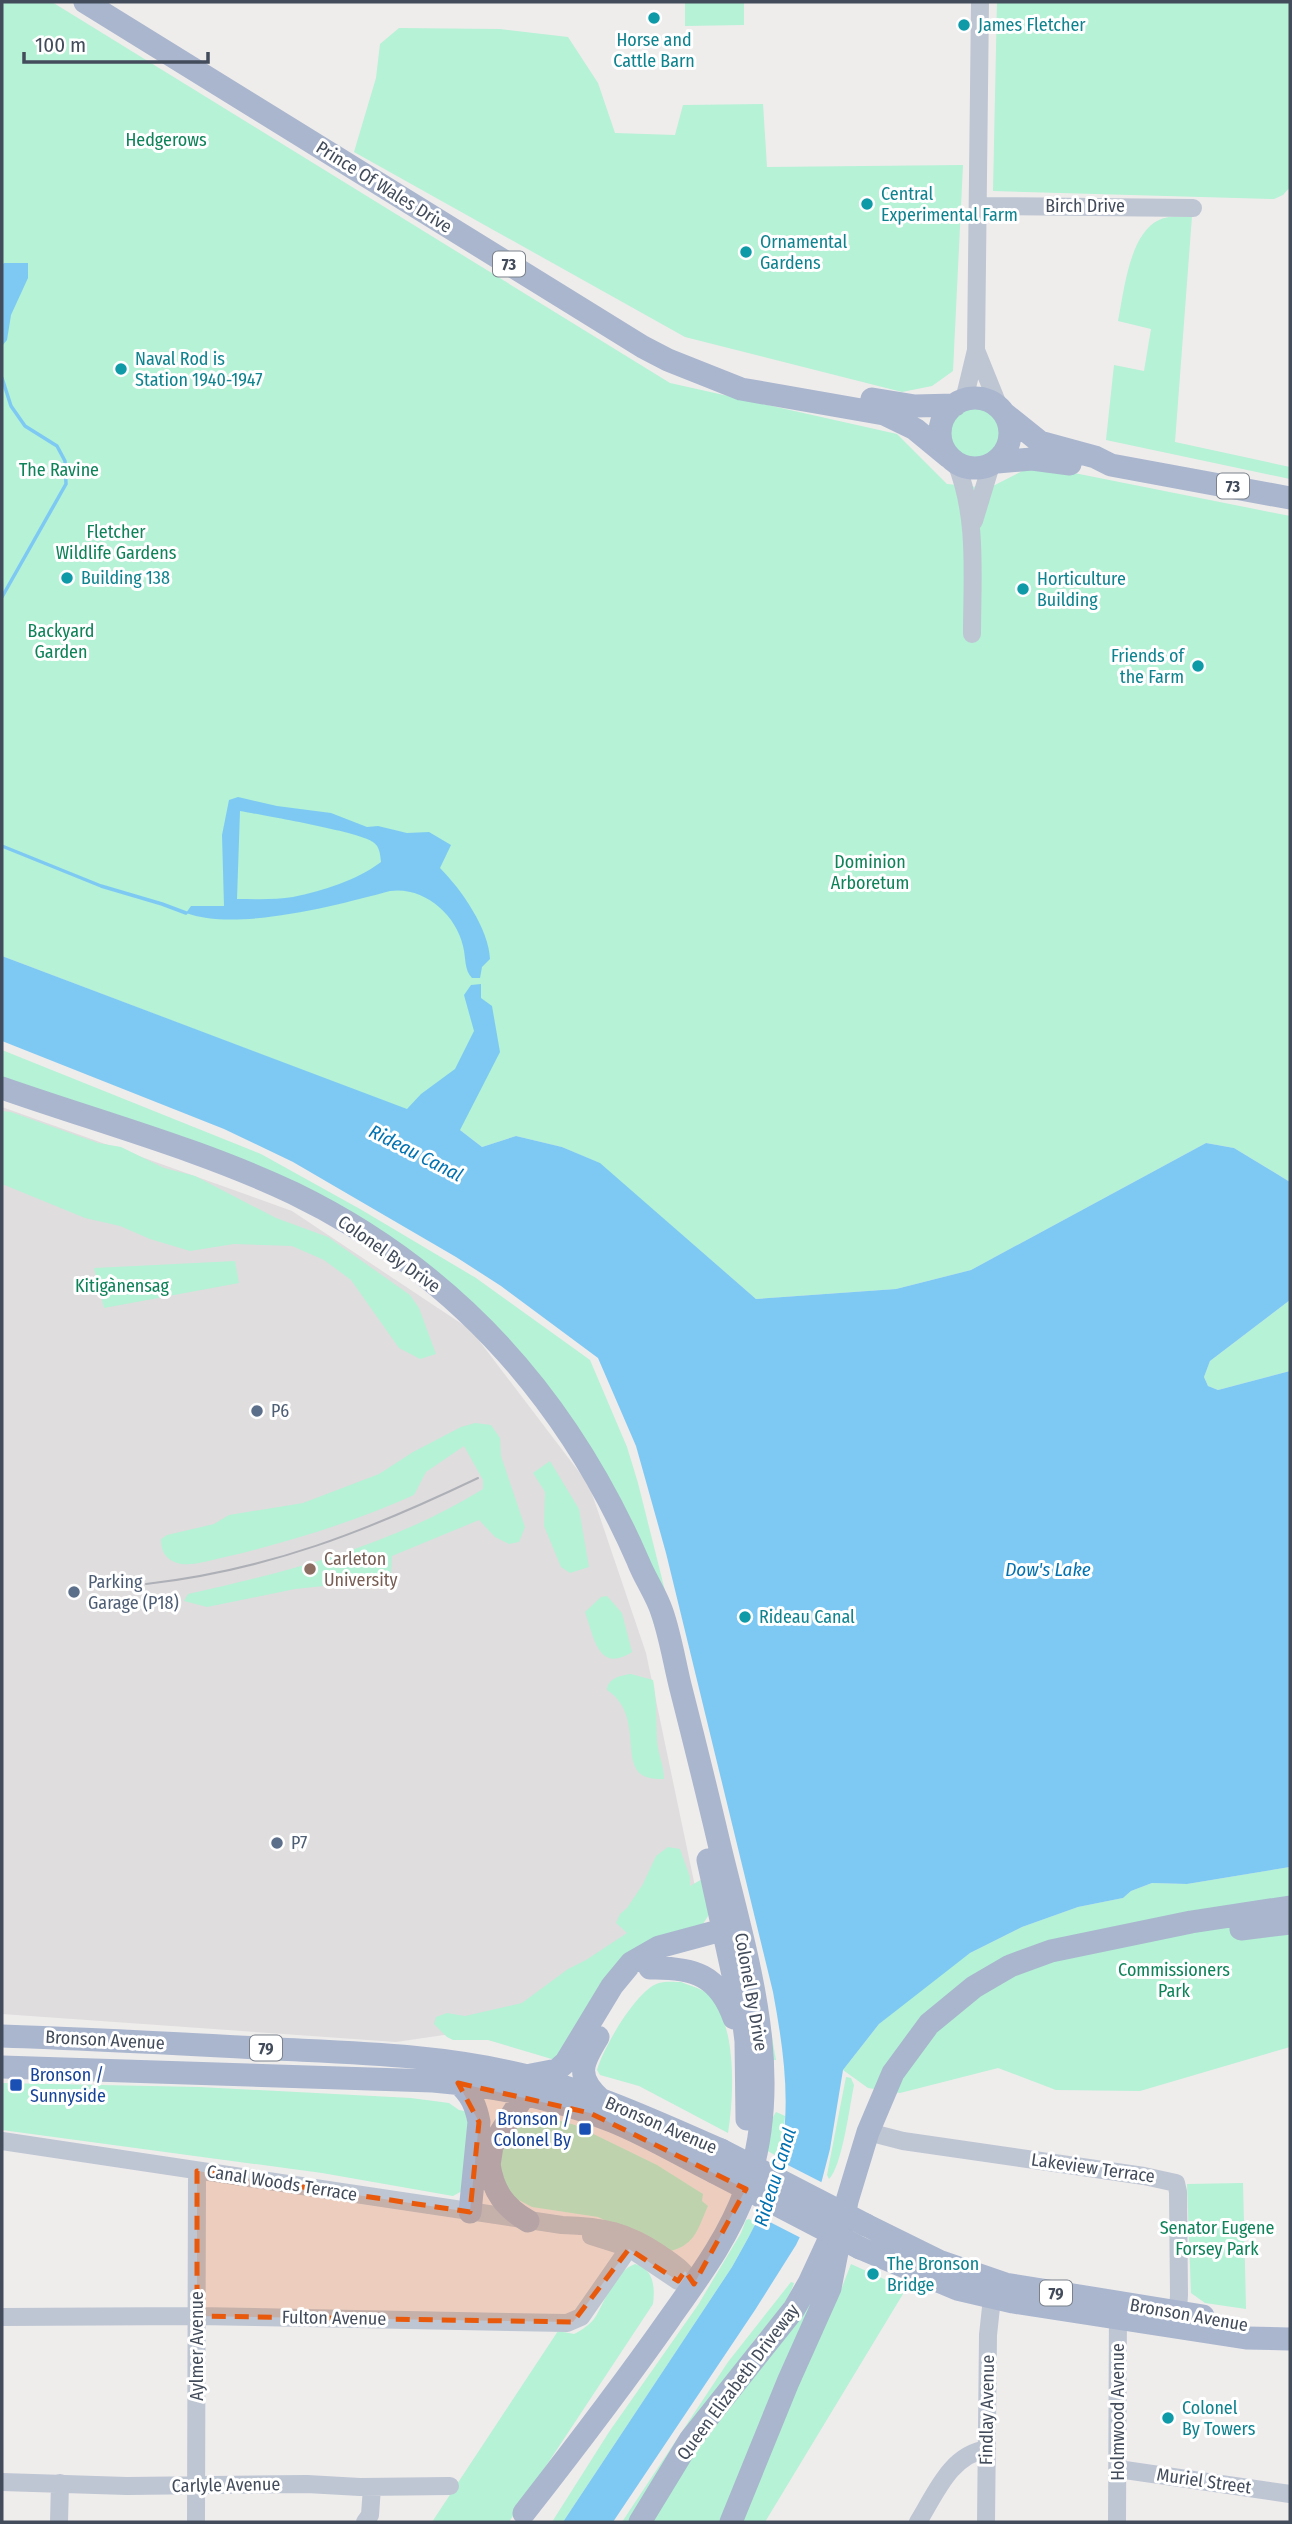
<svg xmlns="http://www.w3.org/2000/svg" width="1292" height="2524" viewBox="0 0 1292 2524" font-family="'Fira Sans Condensed',sans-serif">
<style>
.education{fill:#e0ddde}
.green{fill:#b5f2d6}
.water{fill:#7ec9f3;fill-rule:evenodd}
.pier{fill:#efecec}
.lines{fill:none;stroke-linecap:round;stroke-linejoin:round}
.stream{stroke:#7ec9f3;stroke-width:3.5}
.minor{stroke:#bec6d3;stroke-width:18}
.major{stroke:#a9b6ce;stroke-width:23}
.tram{stroke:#aeb0b7;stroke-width:2}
.major-bridge{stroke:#a9b6ce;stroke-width:23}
.marked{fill:#e8590c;fill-opacity:0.2;stroke:#e8590c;stroke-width:5;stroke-dasharray:14 9;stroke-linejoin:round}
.culture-dot{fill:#0f9aa8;stroke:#fff;stroke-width:2.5}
.service-dot{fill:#5c6f8a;stroke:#fff;stroke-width:2.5}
.education-dot{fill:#8d6e63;stroke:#fff;stroke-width:2.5}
.transit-dot{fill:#1a4fb4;stroke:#fff;stroke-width:2.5}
.labels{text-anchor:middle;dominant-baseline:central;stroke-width:6;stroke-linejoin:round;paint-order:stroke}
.shield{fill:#fff;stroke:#7b828c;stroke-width:2}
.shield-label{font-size:16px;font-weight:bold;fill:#434c5b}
.culture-label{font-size:18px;fill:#0d838f;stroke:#fff;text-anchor:start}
.park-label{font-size:18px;fill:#0e8259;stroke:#fff}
.street-label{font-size:18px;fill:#434c5b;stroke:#fff}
.service-label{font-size:18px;fill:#4e5e75;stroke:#fff;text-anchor:start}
.education-label{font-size:18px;fill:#785e54;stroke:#fff;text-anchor:start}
.transit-label{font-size:18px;fill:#164399;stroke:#fff;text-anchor:start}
.water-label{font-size:19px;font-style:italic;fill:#0071b1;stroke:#fff}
</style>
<rect width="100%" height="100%" fill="#efecec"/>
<path class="education" d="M2,1107L292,1211L471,1330L589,1485L646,1653L701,1915L485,2029L396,2042L2,2014Z"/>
<path class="green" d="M2,2H52L670,383L897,434L947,484L989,488L1034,465L1290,516V1182L1234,1148L1206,1143L971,1270L896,1289L756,1299L599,1163L562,1147L516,1136L482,1147L460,1130L2,956Z
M685,2H744V25L685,26Z
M997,2H1290V187L1283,195L1274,199L993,191Z
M399,28L500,29L568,37L598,83L615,133L675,135L683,105L763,104L767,167L963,165L953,371L932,386L902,392L685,337L354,152L376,78L380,44Z
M1192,216L1175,442L1290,467V479L1106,440L1114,365L1144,371L1151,329L1118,321C1124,292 1129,234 1159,220C1168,215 1182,217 1192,216Z
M947 433a27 27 0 1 1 54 0a27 27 0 1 1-54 0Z
M2,1050L261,1154L360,1209L476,1278L590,1360L627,1447L638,1483L761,1974L776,2060H768L726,1848L606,1475L403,1250L2,1080Z
M2,1111L11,1112L98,1143L121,1147L164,1168L195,1176L276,1218L328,1237L410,1295L419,1308L436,1354L420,1359L399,1348L351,1280L324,1260L292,1246L234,1244L190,1251L150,1239L120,1226L85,1218L2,1184Z
M235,1261L239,1283L104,1308L94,1268Z
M1290,1300V1371L1218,1390L1208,1386L1204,1377L1210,1361Z
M475,1423L491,1425L500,1438L501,1456L525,1527L519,1542L509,1544L495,1537L479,1520L392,1556L391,1573L353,1583L295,1589L207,1607L184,1601L188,1594C292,1571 392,1545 483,1489V1480L464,1446L426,1472L414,1495C353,1522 290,1542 225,1557C212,1560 190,1567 177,1563C165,1559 161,1551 161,1539L167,1535L214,1524L229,1515L303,1503L379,1474L413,1452L461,1427Z
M550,1461L579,1509L589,1567L570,1573L561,1567L544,1526L545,1492L533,1473Z
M607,1596L622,1613L632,1652C598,1674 594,1637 585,1612L601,1597Z
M631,1674L653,1680C657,1700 656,1720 657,1741C658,1754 664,1765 664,1779C657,1779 648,1779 642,1775C621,1760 643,1714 607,1690C607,1679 621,1675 631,1674Z
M668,1847L680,1849L690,1877V1886L704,1878L709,1907L708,1916L703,1924L654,1942L555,2060L488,2040H453L447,2037L434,2024L436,2017L447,2013L465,2016L522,2003L568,1969L586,1960L627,1933L616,1923L620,1914L627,1908L643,1884L656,1856Z
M1290,1867V2047L1140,2091L1056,2090L998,2068L900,2093L868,2088L843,2070L879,2024L925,1986L970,1953L1022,1927L1078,1907L1123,1898L1131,1891L1152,1883L1187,1884Z
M681,1982C691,1986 704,1989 711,1997C737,2028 734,2096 728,2133L639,2086L600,2075L597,2070C603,2048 637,1989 659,1983C666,1981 675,1982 681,1982Z
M846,2077L851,2078L854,2085C850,2104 842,2167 829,2179L827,2175Z
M2,2083L199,2087L411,2098L449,2103L459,2110L470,2112L462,2191L453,2196L322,2173L2,2130Z
M529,2112L575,2125L657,2165L703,2194L702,2201L708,2206C698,2228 696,2244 671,2251L598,2217L532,2207L511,2196L498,2166L502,2150L523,2117Z
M776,2112L785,2116L780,2158L766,2150L773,2117Z
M1243,2183L1246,2309L1205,2303L1191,2293L1187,2184Z
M749,2219L754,2222V2227L732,2267L563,2522H552L609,2432L698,2305L741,2233L746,2220Z
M635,2264C654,2269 655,2287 653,2304L509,2522H432L558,2331L574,2334C582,2330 591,2324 596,2316C606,2299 615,2271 635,2264Z
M851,2264L906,2289L765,2522H737L835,2297L839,2295Z
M791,2282L794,2283C786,2309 762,2328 748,2349C709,2406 673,2465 636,2522H622L728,2362Z
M815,2289L820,2290L723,2522H651L720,2414Z"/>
<path class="water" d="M4,263H28V278L11,315L7,340L2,346V265Z
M238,797L277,806L331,813L367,827L378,826L407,833L429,832L451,845L440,868C461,889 489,929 490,959L482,967L480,978H472C464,970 466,957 463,946C456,914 423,886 390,891C338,905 237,932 186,913L191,906H224L222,835L229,800ZM240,811C262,815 360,832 373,842C380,847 380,854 381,862C357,880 323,891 293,897C276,900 255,899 237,899Z
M2,956L407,1109L421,1094L455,1069L474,1031L464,995L471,985L481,984V998L492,1006L500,1052L460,1130L482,1147L516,1136L562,1147L600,1163L756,1299L896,1289L971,1270L1206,1143L1234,1148L1290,1182V1300L1210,1361L1204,1377L1208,1386L1218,1390L1290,1371V1867L1187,1884L1152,1883L1131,1891L1123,1898L1078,1907L1022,1927L970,1953L879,2024L843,2070L830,2149L822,2180L812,2212L796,2245L755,2310L613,2522H563L732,2267C746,2242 761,2216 771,2189C795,2125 785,2057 773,1992L666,1553L636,1446L598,1358L501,1286L456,1257L293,1162L224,1129L2,1041Z"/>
<path class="pier" d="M776,2159L825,2184L816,2214L803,2239L756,2215L768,2189Z"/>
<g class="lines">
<path class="stream" d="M2,378L11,406L25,426L57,446L65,461L66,484L2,597
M2,846L101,886L162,904L186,913"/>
<path class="minor" d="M978,206L1193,208
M976,350L999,407
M964,400L976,350L980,2
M956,463C978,518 972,576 972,634
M974,521L991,465
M868,2132L903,2141L1144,2176L1176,2183L1178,2192L1179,2295L1177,2325
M2,2141L562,2225C603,2226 627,2231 661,2254C675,2264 685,2270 694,2284
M591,2236L629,2248L678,2281L694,2284
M2,2317L197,2316L567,2323L581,2317L629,2248
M1118,2469L1290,2494
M2,2482L127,2486L307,2484L360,2487L450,2486
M59,2522L60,2483
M196,2522L197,2171
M365,2522L370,2515L372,2487
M918,2522C936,2493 950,2455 987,2449
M986,2522L988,2335L992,2298
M1117,2522L1118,2306"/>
<path class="major" d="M85,2L643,347L668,360L741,389L884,414L915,429L949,457
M940 433a35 35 0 1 1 70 0a35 35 0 1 1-70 0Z
M872,399L915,406L955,405
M1005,414L1040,442L1095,457L1111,465L1290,498
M997,462L1032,459L1070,464
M2,1088C99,1122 200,1149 293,1193C454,1271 567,1398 638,1561C645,1579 656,1594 662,1612C670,1635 674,1660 680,1685C693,1736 706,1788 718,1839C745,1953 787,2074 746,2189C729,2237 699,2277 670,2318C623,2385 574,2449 524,2513
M708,1860L744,2025L746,2041L747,2119
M1241,1929L1290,1923
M650,1968C693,1967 719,1975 734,2018
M2,2036C93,2039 185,2044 277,2049C359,2053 443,2055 523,2075C592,2092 657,2122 721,2150
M598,2037C582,2063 575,2076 600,2099
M2,2067L433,2081C495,2086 555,2098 612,2121C647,2135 680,2155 714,2172
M531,2075L557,2070L566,2062L612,1986L631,1963L659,1947L722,1930L736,1933
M458,2083C471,2094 476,2106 479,2122L470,2212
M489,2164C493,2191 504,2207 528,2221
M488,2172L492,2146L525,2094
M866,2225L941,2262L1005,2284L1203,2316
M860,2248L957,2289L1013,2302L1246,2338L1289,2339
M640,2522L690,2440L794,2309L809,2283L834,2229
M731,2522L788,2382L830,2288L847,2201L868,2132L893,2073L929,2024L974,1987L1010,1966L1051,1951L1191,1922L1290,1907"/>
<path class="tram" d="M146,1584C269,1570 367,1531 478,1478"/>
<path class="major-bridge" d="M721,2150L866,2225
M714,2172L860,2248"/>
</g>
<path class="marked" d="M458,2083L590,2113L746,2189L694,2284L685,2271L678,2281L629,2249L573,2322L197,2316V2171L470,2212L479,2122Z"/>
<g class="culture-dot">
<circle cx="654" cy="18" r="7"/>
<circle cx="964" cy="25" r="7"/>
<circle cx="867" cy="204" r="7"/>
<circle cx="746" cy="252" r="7"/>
<circle cx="121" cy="369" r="7"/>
<circle cx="67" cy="578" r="7"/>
<circle cx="1023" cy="589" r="7"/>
<circle cx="1198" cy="666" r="7"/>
<circle cx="745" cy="1617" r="7"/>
<circle cx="873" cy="2274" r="7"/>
<circle cx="1168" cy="2418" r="7"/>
</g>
<g class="service-dot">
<circle cx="257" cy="1411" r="7"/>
<circle cx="74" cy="1592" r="7"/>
<circle cx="277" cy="1843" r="7"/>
</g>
<circle class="education-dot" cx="310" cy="1569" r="7"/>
<g class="transit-dot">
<rect x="9" y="2078" width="14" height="14" rx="3.5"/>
<rect x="578" y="2122" width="14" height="14" rx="3.5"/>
</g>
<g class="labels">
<g class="shield">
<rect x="493" y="251.5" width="32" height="25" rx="5"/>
<rect x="1217" y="473.5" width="32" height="25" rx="5"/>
<rect x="250" y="2035.5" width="32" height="25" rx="5"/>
<rect x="1040" y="2280.5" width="32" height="25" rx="5"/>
</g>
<g class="shield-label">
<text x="509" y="264">73</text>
<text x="1233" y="486">73</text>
<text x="266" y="2048">79</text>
<text x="1056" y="2293">79</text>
</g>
<g class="culture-label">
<text x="978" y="25">James Fletcher</text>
<text x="654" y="40" text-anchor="middle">Horse and<tspan x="654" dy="21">Cattle Barn</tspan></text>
<text x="881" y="194">Central<tspan x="881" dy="21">Experimental Farm</tspan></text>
<text x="760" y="242">Ornamental<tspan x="760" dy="21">Gardens</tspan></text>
<text x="135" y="359">Naval Rod is<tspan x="135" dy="21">Station 1940-1947</tspan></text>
<text x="81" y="578">Building 138</text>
<text x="1037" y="579">Horticulture<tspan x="1037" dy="21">Building</tspan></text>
<text x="1184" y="656" text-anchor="end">Friends of<tspan x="1184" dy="21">the Farm</tspan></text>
<text x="759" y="1617">Rideau Canal</text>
<text x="887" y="2264">The Bronson<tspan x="887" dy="21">Bridge</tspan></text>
<text x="1182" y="2408">Colonel<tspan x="1182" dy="21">By Towers</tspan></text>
</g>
<g class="park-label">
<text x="166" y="140">Hedgerows</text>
<text x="59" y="470">The Ravine</text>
<text x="116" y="532">Fletcher<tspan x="116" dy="21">Wildlife Gardens</tspan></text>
<text x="61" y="631">Backyard<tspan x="61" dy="21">Garden</tspan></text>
<text x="870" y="862">Dominion<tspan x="870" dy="21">Arboretum</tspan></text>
<text x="122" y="1286">Kitigànensag</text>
<text x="1174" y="1970">Commissioners<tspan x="1174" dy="21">Park</tspan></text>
<text x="1217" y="2228">Senator Eugene<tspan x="1217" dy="21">Forsey Park</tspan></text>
</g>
<g class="street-label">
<text transform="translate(384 187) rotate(32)">Prince Of Wales Drive</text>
<text x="1085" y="206">Birch Drive</text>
<text transform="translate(389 1254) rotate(35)">Colonel By Drive</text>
<text transform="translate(751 1992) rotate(80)">Colonel By Drive</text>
<text transform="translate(105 2040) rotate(3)">Bronson Avenue</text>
<text transform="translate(661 2125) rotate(23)">Bronson Avenue</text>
<text transform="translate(1093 2168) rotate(8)">Lakeview Terrace</text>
<text transform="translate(282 2183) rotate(9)">Canal Woods Terrace</text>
<text transform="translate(1189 2315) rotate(10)">Bronson Avenue</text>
<text transform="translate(334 2318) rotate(1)">Fulton Avenue</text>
<text transform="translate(197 2346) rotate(-90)">Aylmer Avenue</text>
<text transform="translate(738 2382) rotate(-53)">Queen Elizabeth Driveway</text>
<text transform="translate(987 2410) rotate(-89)">Findlay Avenue</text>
<text transform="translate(1118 2412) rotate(-90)">Holmwood Avenue</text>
<text transform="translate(1204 2481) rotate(8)">Muriel Street</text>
<text transform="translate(226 2485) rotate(-1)">Carlyle Avenue</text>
</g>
<g class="service-label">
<text x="271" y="1411">P6</text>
<text x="88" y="1582">Parking<tspan x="88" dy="21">Garage (P18)</tspan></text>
<text x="291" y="1843">P7</text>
</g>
<g class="education-label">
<text x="324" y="1559">Carleton<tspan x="324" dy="21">University</tspan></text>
</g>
<g class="transit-label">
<text x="30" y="2075">Bronson /<tspan x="30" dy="21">Sunnyside</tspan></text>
<text x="571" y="2119" text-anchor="end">Bronson /<tspan x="571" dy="21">Colonel By</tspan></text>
</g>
<g class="water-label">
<text transform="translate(416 1153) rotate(27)">Rideau Canal</text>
<text x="1048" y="1569">Dow's Lake</text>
<text transform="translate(775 2177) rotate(-73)">Rideau Canal</text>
</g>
</g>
<rect width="1292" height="2524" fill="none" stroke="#434c5b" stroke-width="7"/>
<path d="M24 52v10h184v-10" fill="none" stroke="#434c5b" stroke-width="3.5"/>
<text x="35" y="52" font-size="21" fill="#434c5b" stroke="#ffffff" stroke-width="5" paint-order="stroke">100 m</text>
</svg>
